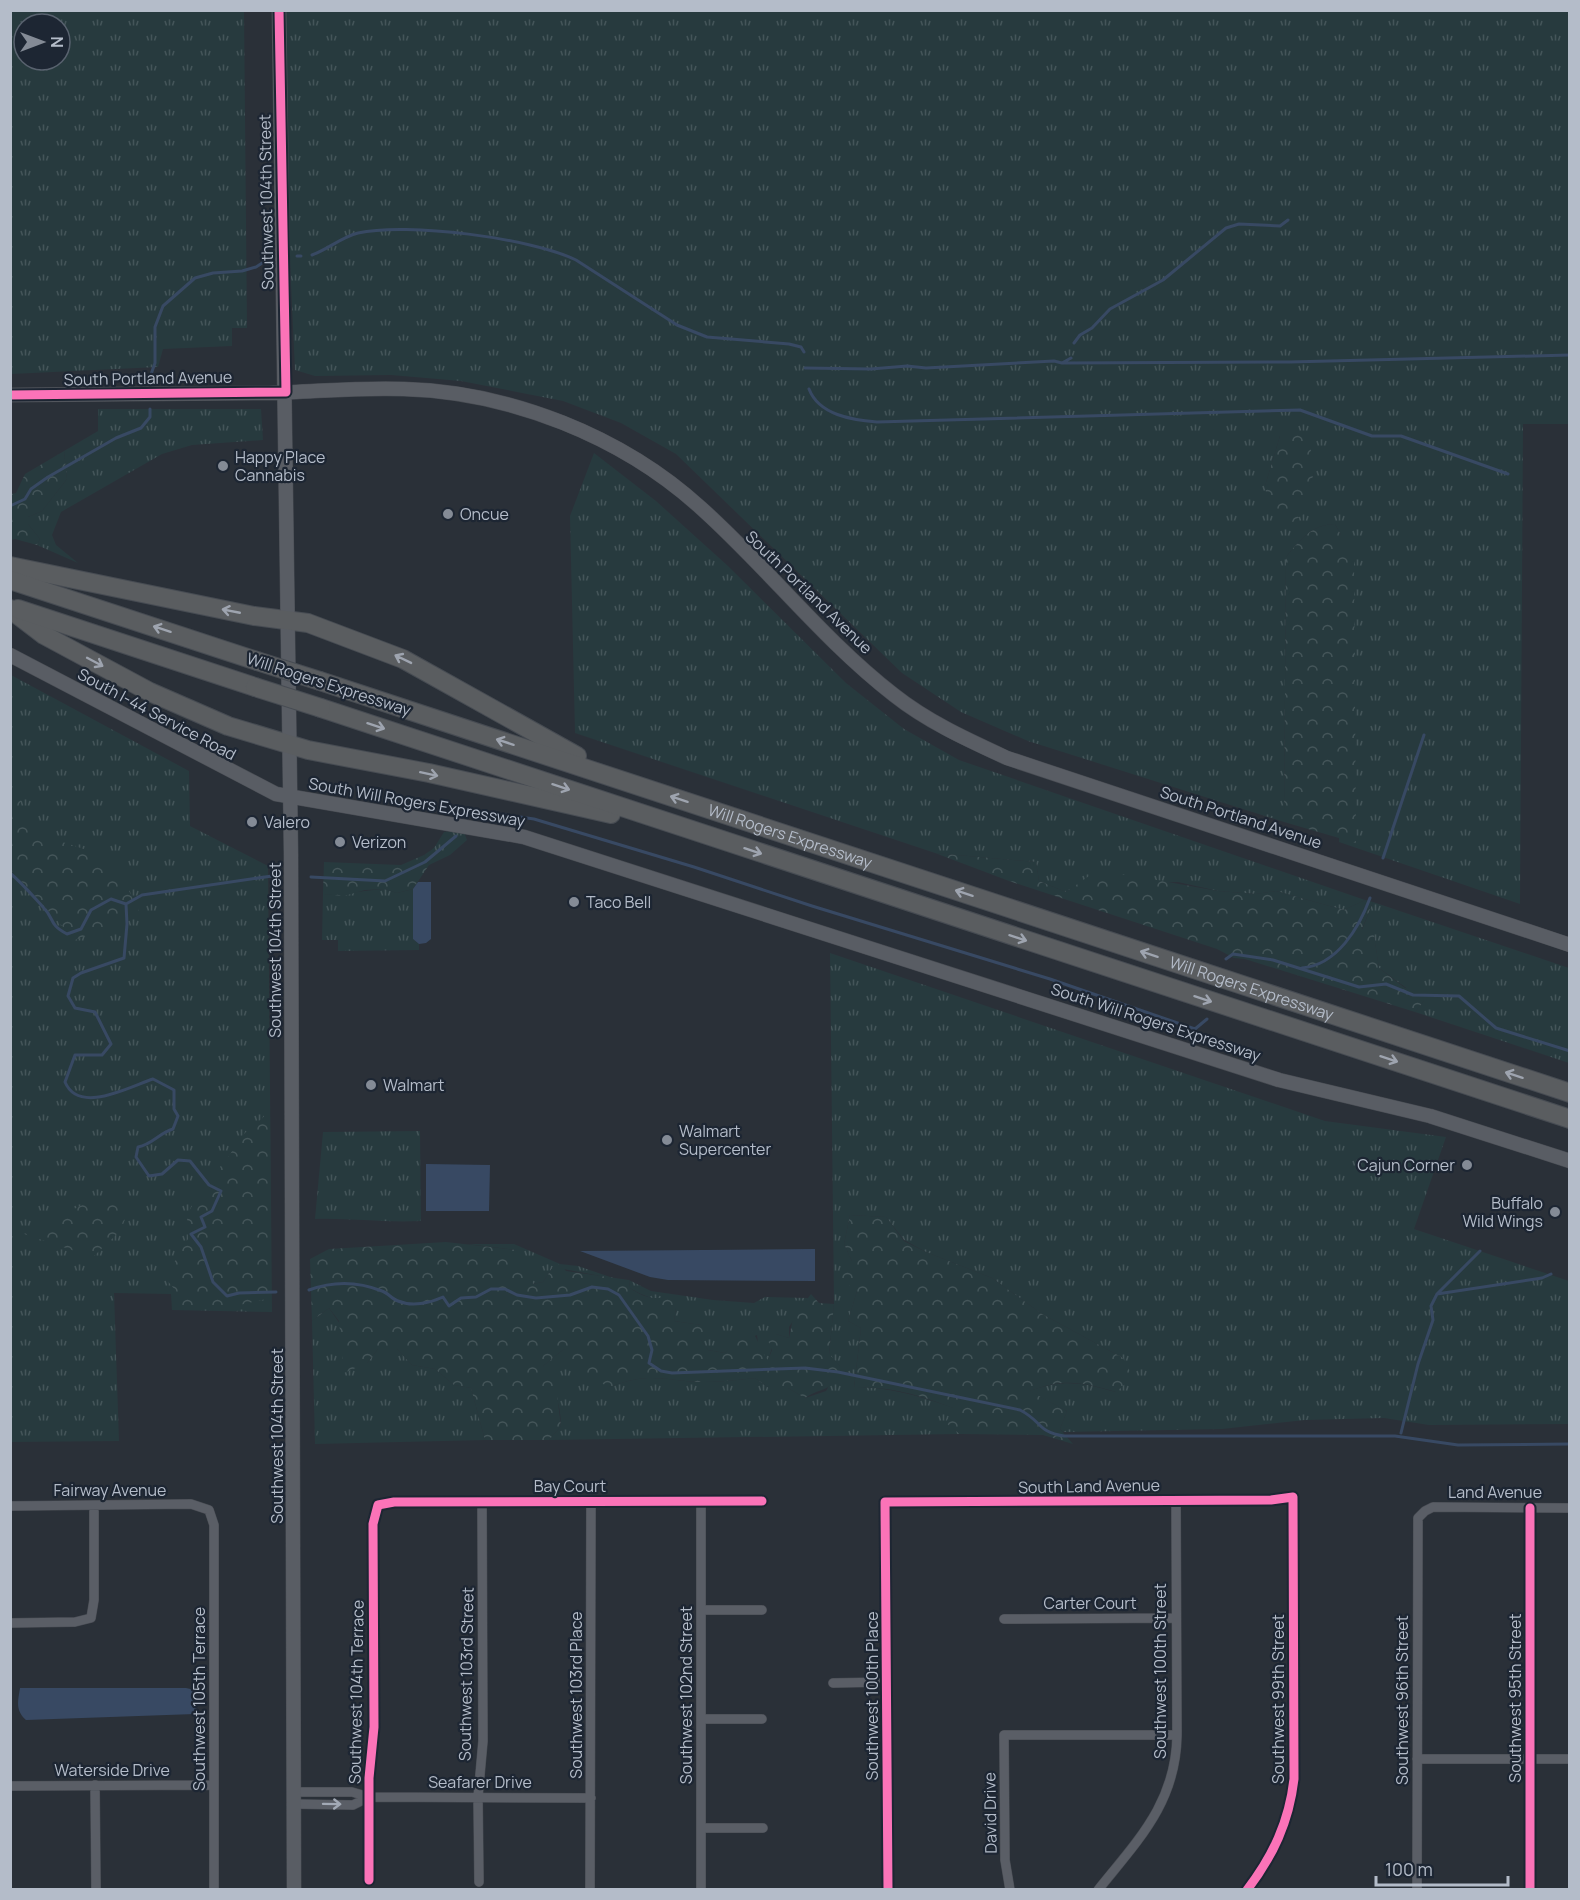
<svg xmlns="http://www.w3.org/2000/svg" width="1580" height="1900" viewBox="0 0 1580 1900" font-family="Manrope,sans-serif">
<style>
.grass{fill:url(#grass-tufts);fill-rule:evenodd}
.forest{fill:url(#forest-crowns)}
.water{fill:#384963}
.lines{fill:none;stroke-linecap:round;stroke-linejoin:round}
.stream{stroke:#384963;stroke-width:3}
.street-casing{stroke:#484c53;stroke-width:10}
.secondary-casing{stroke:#484c53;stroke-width:15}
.highway-casing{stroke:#474c53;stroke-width:20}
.street{stroke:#5a5e66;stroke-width:9}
.secondary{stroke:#595d64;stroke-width:14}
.highway{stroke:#5a5d60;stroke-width:18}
.highway-bridge-casing{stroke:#474c53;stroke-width:20;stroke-linecap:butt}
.highway-bridge{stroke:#5a5d60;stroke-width:18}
.cycleway-casing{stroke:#1d2633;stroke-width:13}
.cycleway{stroke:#fb73b8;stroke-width:9}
.oneway{stroke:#9ea4af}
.oneway2{stroke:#a2a9b5}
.poi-dot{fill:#848b96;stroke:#1d2633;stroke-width:2}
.labels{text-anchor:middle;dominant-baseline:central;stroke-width:4.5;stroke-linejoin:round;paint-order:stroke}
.street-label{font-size:16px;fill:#b4bcc9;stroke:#1d2633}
.poi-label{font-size:16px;fill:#b4bcc9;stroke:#1d2633;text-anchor:start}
</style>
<defs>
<pattern id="grass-tufts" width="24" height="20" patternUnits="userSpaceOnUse" patternTransform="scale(1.5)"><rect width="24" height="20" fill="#273a3e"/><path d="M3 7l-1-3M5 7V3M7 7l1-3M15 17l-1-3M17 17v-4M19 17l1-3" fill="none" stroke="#445559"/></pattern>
<pattern id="forest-crowns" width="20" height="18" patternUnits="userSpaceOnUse" patternTransform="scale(1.5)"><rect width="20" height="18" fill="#273a3e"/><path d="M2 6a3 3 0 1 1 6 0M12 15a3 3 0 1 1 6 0" fill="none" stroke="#445559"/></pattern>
</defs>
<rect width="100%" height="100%" fill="#2a3038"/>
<path class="grass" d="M10,11H244L247,328H232V346L163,349L158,367L11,374ZM24,24H60V60H24Z
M285,11H1569V424H1523L1520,904L1339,842L1341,535L1335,524C1311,525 1301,539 1286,557L1284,822L1028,741L961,712L902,673L676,454L621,423L563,401L461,381L391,375L315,376L295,370L286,176ZM1280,436L1314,473L1304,500L1265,486Z
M98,409H261L263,440L192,445L162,454L61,512L52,535L56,545L78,563L37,545L40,539L28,524V517L42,511L67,479L64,451L98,431Z
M594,453L656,501L728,566L846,683L904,729L959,760L1365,900L1344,910L1276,891L1256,894L1218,891L1178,882L1077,885L1066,892L1039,881L1036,862L935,853L575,733L570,516Z
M11,675L189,771L190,826L268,866L272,1312L172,1310L171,1294L114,1293L119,1441L11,1442Z
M451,831L464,832L467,840L450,855L429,865L424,855L434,848L444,832Z
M385,889L397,893L413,889V939L419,944V950L338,951V940H322L323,894C344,896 363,890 385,889Z
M1373,902L1569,968V1063L1415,1012L1424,1001L1379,968L1374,936L1362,930Z
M830,953L1325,1121L1446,1137L1414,1229L1569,1281V1424L1429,1425L1384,1418L1305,1420L1222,1429L1063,1432L1060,1429L1067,1411L1029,1391C1063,1379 1081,1382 1116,1392L1123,1358L1042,1314L992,1278L926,1252L904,1240L886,1217L850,1215L844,1244L852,1261L857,1291L848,1321L861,1328L854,1387C889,1387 920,1396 954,1408L947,1423L960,1434L549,1440L561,1426C561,1403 553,1386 543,1366L564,1349L610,1387C650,1371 664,1381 703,1382C721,1382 738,1380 755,1378L769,1388H788L805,1398L826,1391L840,1366L829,1355L834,1303Z
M420,1131L421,1221C385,1223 351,1218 315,1219L323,1132Z
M467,1244H514L560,1264L578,1266L616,1279L553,1267L543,1282L532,1284L516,1250Z
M629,1280L651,1291L713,1300L754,1303L765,1297L808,1298L789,1327V1338L776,1334L768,1361L759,1350L757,1335L738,1342L725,1353L708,1350L701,1340V1325L674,1321L676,1308C661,1299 644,1298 630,1288Z
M329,1308L367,1363L378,1349H397L412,1365L435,1369L454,1385L471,1388L485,1440L315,1444L312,1321Z"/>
<path class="forest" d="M1295,432L1309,437L1314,473L1305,500L1307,511L1284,529L1269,511L1265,486L1280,436Z
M64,451L67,479L42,511L28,517V524L40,539L37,545L15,539L11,540V494L16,493L25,474Z
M1335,524L1354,559L1356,843L1284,822L1286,557C1301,539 1311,525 1335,524Z
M11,795L21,799V808L32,832L93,852L117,868L139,910L117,924L75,940L11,870Z
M935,853L1036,862L1039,881L1066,892L1092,874L1129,875L1218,891L1256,894L1276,891L1344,910L1365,900L1373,902L1362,929L1374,935L1379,968L1405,988L1419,989L1424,1001L1415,1012L1245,959L1234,958L1217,949L1009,881Z
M424,855L429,865L413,889L397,893L385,889L365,890L344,896L323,894L324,862L401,865Z
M270,1108L271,1298L235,1306H180L176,1291L165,1278L188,1239L187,1215L210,1173C228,1166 231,1148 244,1134C253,1124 263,1121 270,1108Z
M98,1197L117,1199L130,1206L121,1230L93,1257L24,1234Z
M850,1215L886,1217L904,1241L926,1252L992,1278L1042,1314L1123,1358L1133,1377L1116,1392C1082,1382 1064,1378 1030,1391L1067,1411L1060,1429L1073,1444L1043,1435L960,1434L946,1423L953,1408C921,1396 889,1385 854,1388L861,1328L848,1321L857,1291L839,1278L852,1261L844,1244Z
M446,1242L516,1250L530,1269L533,1284L543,1282L553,1267L560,1264L566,1271L629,1280L630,1288C644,1298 656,1301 673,1295L676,1308L674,1321L701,1325L707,1333L701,1340L708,1350L725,1353L749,1328C759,1338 759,1350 768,1360L772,1350L766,1336L776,1334L789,1338L793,1318L811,1294L819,1303L834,1304L829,1354L840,1366C836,1392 823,1386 805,1398L788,1388H769L755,1378C738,1380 721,1382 703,1382C664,1381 650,1371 610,1387L573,1371L564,1349L543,1366L563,1384L557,1395L561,1426L549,1440H485L471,1388L454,1385L435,1369L412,1365L397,1349H378L367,1363L344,1373L339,1321L329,1308L312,1321L310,1259L329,1249Z"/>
<path class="water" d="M418,882H431V939L426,943L419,944L413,939V889Z
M426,1164L490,1165L489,1211H426Z
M815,1249V1281L668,1280L650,1277L580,1251Z
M20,1688H186L195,1690L198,1703L195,1714L26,1720C15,1710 18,1701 20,1688Z"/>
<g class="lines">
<path class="stream" d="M312,255C328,249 342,237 358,233C407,222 531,238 576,260L677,325L707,337L789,344L801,347L804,352
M297,256H301
M1074,343L1080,335L1092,328L1110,309L1163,280L1226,228L1239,224L1280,226L1288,220
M1062,363L1290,362L1570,355
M805,368L871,369L907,366L926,368L1054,361L1062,363L1071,358
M149,380L155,363V327L163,306L195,278L213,273L242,271L256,267L270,258
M809,389C819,415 852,420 877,422L1300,410L1372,436H1401L1508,474
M10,506L25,499L31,489L48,477L116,438L141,428L150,417V409
M484,812L534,819L694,867L812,906L1050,979L1195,1029L1207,1019
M1383,858L1424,735
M10,873C22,883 32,895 43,907C55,919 48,924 67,934L81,929L91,910L111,899L126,904L142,895L272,876
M311,877L385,881L425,862L456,836
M126,904L127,924L124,958L81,973L73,978L68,996L75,1008L95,1012L111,1044L102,1055H75L65,1082C79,1115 129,1087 153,1079L174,1090V1109L178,1116L173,1129C159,1133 153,1144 138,1147L136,1157L149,1176L162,1174L178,1160L190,1161L209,1185L221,1191L212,1211L201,1217L205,1227L191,1234L201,1247L213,1282L227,1296L239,1293L276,1292
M1226,959L1233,954L1273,960L1359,987L1386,984L1413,995L1459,996L1496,1028L1570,1051
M1302,968C1337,965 1359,928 1370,898
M309,1290C333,1281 357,1281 382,1291C388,1293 392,1299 398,1301C412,1307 430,1303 443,1297L449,1306L461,1298L476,1297L491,1289H505L517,1295L536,1298L570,1295L592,1287L608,1289L619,1295L648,1336L652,1350L649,1363L661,1371L672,1373L805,1368L838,1372L1020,1410C1042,1421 1037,1432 1064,1436H1395L1458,1445L1570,1444
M1437,1294L1480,1251
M1401,1433L1418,1364L1433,1320L1431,1306L1437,1294L1542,1278L1551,1274"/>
<g class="street-casing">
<path id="street" d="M701,1501V1890
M10,1506L191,1504L209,1510L214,1525V1890
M701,1610H762
M1004,1619L1176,1618
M10,1623L75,1622L91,1618L94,1600V1506
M833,1683L887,1682
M701,1719H762
M1417,1759H1570
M95,1785L96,1890
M10,1786L214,1785
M294,1792H352L369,1797L591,1798
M294,1804L353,1805L369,1797
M701,1828H763
M369,1880V1778L374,1727L373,1524L378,1505L394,1502L762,1501
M479,1882L478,1797L483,1741L482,1501
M590,1890L591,1501
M888,1890L885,1502L1271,1500L1293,1497L1294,1779C1289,1822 1273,1856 1247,1890
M1010,1890L1005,1860L1004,1735H1177
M1098,1890C1138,1840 1176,1803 1177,1735L1176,1500
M1417,1890L1418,1518L1425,1511L1433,1507L1570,1508
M1530,1890V1508"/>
</g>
<g class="secondary-casing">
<path id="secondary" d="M279,10L291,854L294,1890
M10,395C97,394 183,393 269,393C314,392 359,387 404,389C510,392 622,436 701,508C768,568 823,640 894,695C928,722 968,740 1007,758L1570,945
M10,655L276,794L524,837L1279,1080L1430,1116L1570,1161"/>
</g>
<g class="highway-casing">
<g id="highway">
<path d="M10,566L254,616L308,623L403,659L577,756"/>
<path d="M10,580L257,661"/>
<path d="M10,609L44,635L150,692L228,726L308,750L429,773L611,814"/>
<path d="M18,609L255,687"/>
<path id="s1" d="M320,681L1570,1093"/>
<path d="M321,708L1570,1119"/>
</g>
</g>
<use href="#street" class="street"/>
<use href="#secondary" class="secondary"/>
<use href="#highway" class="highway"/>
<g class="highway-bridge-casing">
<path id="highway-bridge" d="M257,661L320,681
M255,687L321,708"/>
</g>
<use href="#highway-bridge" class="highway-bridge"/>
<g class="cycleway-casing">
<path id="cycleway" d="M10,395L286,392L279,10
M369,1880V1778L374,1727L373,1524L378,1505L394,1502L762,1501
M888,1890L885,1502L1271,1500L1293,1497L1294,1779C1289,1822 1273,1856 1247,1890
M1530,1890V1508"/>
</g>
<use href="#cycleway" class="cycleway"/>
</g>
<defs><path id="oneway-shaft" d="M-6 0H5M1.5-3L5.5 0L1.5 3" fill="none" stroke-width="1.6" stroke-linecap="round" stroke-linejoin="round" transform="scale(1.5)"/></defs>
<g class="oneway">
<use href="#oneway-shaft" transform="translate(231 611) rotate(-169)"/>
<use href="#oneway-shaft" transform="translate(162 629) rotate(-162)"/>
<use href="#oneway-shaft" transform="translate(403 659) rotate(-154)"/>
<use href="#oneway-shaft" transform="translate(95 662) rotate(28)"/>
<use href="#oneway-shaft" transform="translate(376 726) rotate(18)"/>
<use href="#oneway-shaft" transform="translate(505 742) rotate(-162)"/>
<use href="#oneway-shaft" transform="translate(429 774) rotate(12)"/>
<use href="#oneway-shaft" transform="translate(561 787) rotate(18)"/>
<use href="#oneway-shaft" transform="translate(679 799) rotate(-162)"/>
<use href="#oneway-shaft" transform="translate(753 851) rotate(18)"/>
<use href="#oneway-shaft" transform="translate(964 893) rotate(-162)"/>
<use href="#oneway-shaft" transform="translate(1018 938) rotate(18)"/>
<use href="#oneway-shaft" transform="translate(1149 954) rotate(-162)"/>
<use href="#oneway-shaft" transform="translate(1203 999) rotate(18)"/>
<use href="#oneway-shaft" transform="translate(1389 1059) rotate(18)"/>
<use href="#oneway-shaft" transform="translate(1514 1075) rotate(-162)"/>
</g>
<use class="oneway2" href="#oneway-shaft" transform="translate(332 1804) rotate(1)"/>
<g class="poi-dot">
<circle cx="223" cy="466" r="6"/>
<circle cx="448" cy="514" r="6"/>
<circle cx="252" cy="822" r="6"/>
<circle cx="340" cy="842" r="6"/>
<circle cx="574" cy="902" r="6"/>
<circle cx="371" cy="1085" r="6"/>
<circle cx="667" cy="1140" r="6"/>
<circle cx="1467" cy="1165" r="6"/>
<circle cx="1555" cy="1212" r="6"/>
</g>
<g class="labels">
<g class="street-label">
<text transform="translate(266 202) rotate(-91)">Southwest 104th Street</text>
<text transform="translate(148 378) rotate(-1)">South Portland Avenue</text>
<text transform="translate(809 592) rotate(44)">South Portland Avenue</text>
<text transform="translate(329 684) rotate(18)">Will Rogers Expressway</text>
<text transform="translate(157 714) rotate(28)">South I-44 Service Road</text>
<text transform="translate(417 802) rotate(10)">South Will Rogers Expressway</text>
<text transform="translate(1241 817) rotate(18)">South Portland Avenue</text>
<text stroke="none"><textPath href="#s1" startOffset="495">Will Rogers Expressway</textPath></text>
<text transform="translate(275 950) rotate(-90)">Southwest 104th Street</text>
<text stroke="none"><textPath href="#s1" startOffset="981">Will Rogers Expressway</textPath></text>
<text transform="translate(1156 1022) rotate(18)">South Will Rogers Expressway</text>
<text transform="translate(277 1436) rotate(-90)">Southwest 104th Street</text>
<text x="570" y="1486">Bay Court</text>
<text transform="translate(1089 1486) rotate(-1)">South Land Avenue</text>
<text x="110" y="1490">Fairway Avenue</text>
<text x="1495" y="1492">Land Avenue</text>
<text x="1090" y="1603">Carter Court</text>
<text transform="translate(1160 1671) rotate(-90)">Southwest 100th Street</text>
<text transform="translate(466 1674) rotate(-89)">Southwest 103rd Street</text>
<text transform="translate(356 1692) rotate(-89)">Southwest 104th Terrace</text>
<text transform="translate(576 1695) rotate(-90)">Southwest 103rd Place</text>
<text transform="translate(686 1695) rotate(-90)">Southwest 102nd Street</text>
<text transform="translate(872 1696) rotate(-90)">Southwest 100th Place</text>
<text transform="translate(1515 1698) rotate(-90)">Southwest 95th Street</text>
<text transform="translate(199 1699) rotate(-90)">Southwest 105th Terrace</text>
<text transform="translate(1278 1699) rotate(-90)">Southwest 99th Street</text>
<text transform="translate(1402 1700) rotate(-90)">Southwest 96th Street</text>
<text x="112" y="1770">Waterside Drive</text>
<text x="480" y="1782">Seafarer Drive</text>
<text transform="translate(990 1813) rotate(-91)">David Drive</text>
</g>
<g class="poi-label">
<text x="235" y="457">Happy Place<tspan x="235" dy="18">Cannabis</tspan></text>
<text x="460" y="514">Oncue</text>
<text x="264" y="822">Valero</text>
<text x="352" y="842">Verizon</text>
<text x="586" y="902">Taco Bell</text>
<text x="383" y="1085">Walmart</text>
<text x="679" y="1131">Walmart<tspan x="679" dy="18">Supercenter</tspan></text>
<text x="1455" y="1165" text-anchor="end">Cajun Corner</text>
<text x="1543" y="1203" text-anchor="end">Buffalo<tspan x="1543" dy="18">Wild Wings</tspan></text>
</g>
</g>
<rect width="1580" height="1900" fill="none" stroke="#b4bcc9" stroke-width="24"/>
<g transform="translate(42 42) rotate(90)"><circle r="28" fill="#1d2633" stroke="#59626f" stroke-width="1.5"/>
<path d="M0-4.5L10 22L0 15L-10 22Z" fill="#848b96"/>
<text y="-9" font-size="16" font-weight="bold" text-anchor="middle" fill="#b4bcc9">N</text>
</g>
<path d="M1376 1876v9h132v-9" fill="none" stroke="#b4bcc9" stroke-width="3"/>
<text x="1385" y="1876" font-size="18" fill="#b4bcc9" stroke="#1d2633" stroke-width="4.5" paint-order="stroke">100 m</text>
</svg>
